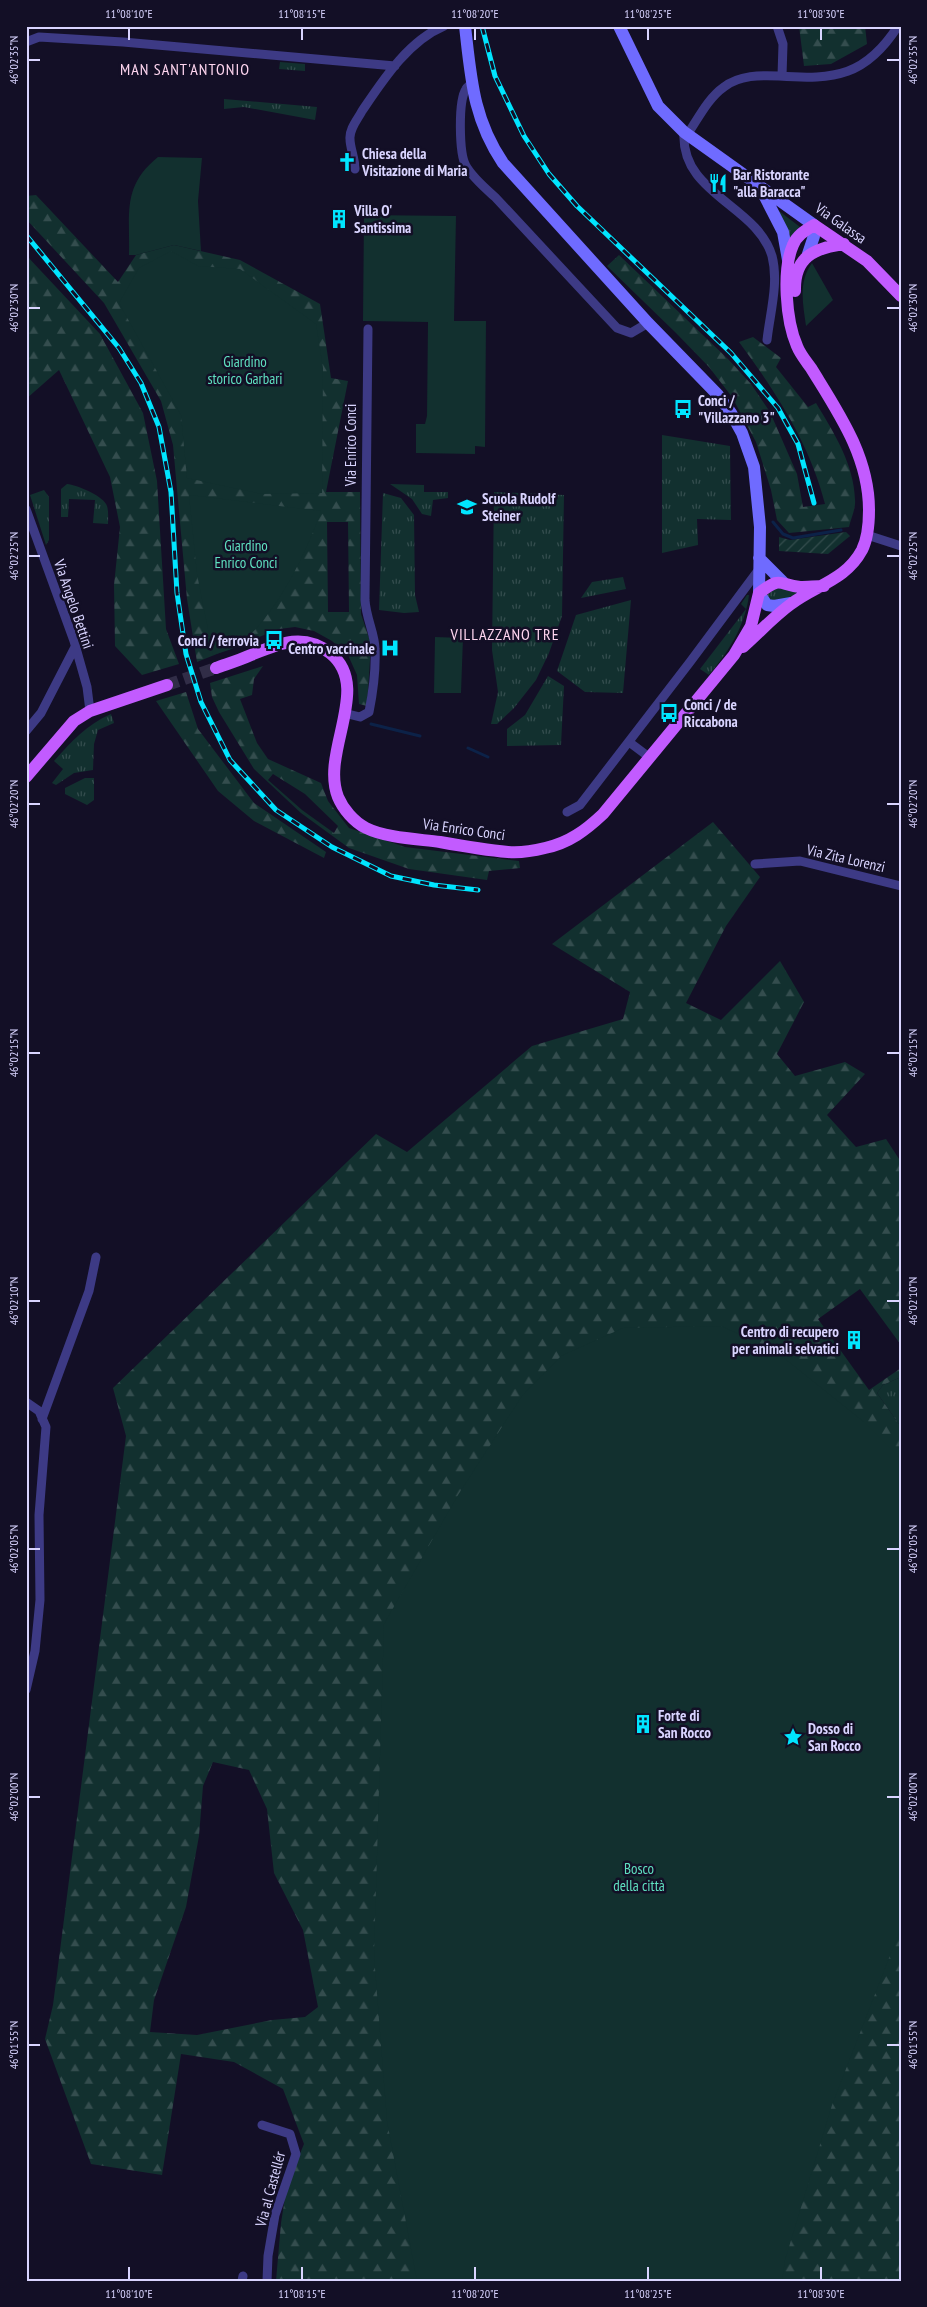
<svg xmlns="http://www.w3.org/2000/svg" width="927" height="2307" viewBox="0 0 927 2307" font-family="'PT Sans Narrow',sans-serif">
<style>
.grass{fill:url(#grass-tufts)}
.forest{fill:url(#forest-firs);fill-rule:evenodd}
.park{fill:#12302f}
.garden{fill:url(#garden-furrows)}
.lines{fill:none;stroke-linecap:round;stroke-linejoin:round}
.stream{stroke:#0c2248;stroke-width:3}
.primary-tunnel{stroke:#312d47;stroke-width:12;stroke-dasharray:12 6;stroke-linecap:butt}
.street{stroke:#3d3a85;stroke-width:9}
.secondary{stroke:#6f6bff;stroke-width:12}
.primary{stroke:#c25bff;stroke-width:12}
.rail-casing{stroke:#00e5ff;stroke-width:5}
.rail{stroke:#130f26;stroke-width:3;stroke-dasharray:9;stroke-linecap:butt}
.ticks{fill:none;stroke:#d9d4ff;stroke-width:2}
.labels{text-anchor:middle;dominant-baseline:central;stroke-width:5;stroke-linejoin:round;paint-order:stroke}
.poi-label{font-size:15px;font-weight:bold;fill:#d9d4ff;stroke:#130f26;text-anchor:start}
.street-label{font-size:15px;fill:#d9d4ff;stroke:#130f26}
.park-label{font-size:15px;fill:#5fe0c0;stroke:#130f26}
.neighbourhood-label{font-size:16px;letter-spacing:1px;fill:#ffd6f0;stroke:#130f26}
.neatline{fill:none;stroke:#d9d4ff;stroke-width:2}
.ticks-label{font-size:12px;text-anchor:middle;fill:#d9d4ff}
</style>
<defs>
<pattern id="grass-tufts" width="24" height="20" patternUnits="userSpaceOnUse" patternTransform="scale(1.25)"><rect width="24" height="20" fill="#12302f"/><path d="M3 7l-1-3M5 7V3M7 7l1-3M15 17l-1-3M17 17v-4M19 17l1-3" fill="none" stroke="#344d4e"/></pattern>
<pattern id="forest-firs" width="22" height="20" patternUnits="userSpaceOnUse" patternTransform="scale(1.25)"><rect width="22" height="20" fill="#12302f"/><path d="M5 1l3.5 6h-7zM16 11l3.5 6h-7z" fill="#344d4e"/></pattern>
<pattern id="garden-furrows" width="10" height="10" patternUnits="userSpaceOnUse" patternTransform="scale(1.25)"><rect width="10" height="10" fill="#12302f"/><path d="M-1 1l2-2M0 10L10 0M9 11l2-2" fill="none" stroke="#344d4e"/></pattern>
</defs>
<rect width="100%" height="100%" fill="#130f26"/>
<path class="grass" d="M280,62L305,64V71L279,69Z
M224,99L317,107L315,120L244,107L224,109Z
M779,211L800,227L790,240Z
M662,435L730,446L731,520L697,519L698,545L662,553Z
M67,484C77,485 101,495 106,504C109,509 108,518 108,524L93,523L95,500L69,499L68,517H61V489Z
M390,484L424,485V492H448V498L433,500L431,516L422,514L412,499Z
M44,490L49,497V540L46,545L30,495Z
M494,492L564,495L562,616L549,653L536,680L514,708L497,724H491L498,692L492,650Z
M383,493L401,498L414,515L415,595L419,612L404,613L379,610Z
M623,577L626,589L581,598L592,582Z
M777,587L800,590L789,599L771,600L767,595Z
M747,595H749C745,627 728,652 709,675L700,669L746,609L741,604Z
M631,600L623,693L585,692L557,671L576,615Z
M548,676L564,686L561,745L507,746V729L525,715Z
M111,714L114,723L98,730L94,744L93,770L74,773L56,785L52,783L63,769L54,761C72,741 86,725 111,714Z
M85,778H94V800L87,805L65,794V788Z
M901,1377V1427L877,1393L883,1385Z"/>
<path class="forest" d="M799,26H865L867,44L831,64L804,66Z
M36,195L118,282L136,255L174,245L240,260L320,304L331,378L348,381L326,492H360L361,614L371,644L367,706L359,704L357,675L348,655L332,641L314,631L295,627L279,629L197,662L187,599L173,445L161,401L104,303L26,219V196ZM327,522H348L349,612H328Z
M26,255L100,334L143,413L157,481L166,629L179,664L142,675L115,646L114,585L120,527L110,477L59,370L26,399Z
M619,255L728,359L751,384L770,412L797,474L803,507L825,504C810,444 776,392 739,342L753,337L781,358L776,367L808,407L816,403C834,433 854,464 855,500C856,508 851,518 849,527L789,533L777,520L771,490L756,442L732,397L709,367L676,333L607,266Z
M263,666L254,679L252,695L240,699L257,743L268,759L321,783L328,801L349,828L405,847L519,861L520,868L489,871L487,880L409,869L349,848L301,813L254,769L219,712L212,697L210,683ZM273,774L305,794L338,826L334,833L302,810L268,780Z
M186,692L198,729L254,803L326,852L324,858L254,821L218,791L156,701Z
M713,822L760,877L726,926L686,1003L721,1020L780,961L804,1002L777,1054L795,1076L845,1062L865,1074L827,1115L856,1147L886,1139L901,1162V1345L860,1289L818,1319L869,1390L901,1368V1377L883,1385L877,1393L901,1427V2281H276L281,2223L287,2185L304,2144L283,2089L234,2062L181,2054L162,2175L91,2164L45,2039L53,2005L126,1436L113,1388L376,1134L407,1152L532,1046L623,1019L630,992L552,944ZM213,1762L249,1770L267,1809L274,1873L303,1930L318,2007L305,2017L272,2020L197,2035L150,2032L154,2000L186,1907L199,1836L203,1786Z"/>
<path class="park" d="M158,157L202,158L198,201L201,251L174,245L136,255H129C130,213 122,186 158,157Z
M364,215L456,216L454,321H486L485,447L475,446V454L416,453V424H425L427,416L428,322L363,321Z
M171,251L198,266L240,269L316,324L323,368L322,493L262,494L187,478L181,415L119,303L139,268Z
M812,263L833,300L806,326C803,304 798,282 812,263Z
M189,495L321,511C304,558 279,609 242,643C235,649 222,652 213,655L197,574Z
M435,637L463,638L461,693H434Z
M721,1326L774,1350L864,1422L901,1459V1927L832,2105L785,2260L782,2281H417L387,2121L374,1955L384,1624L458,1495L522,1396L561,1356L623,1328Z"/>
<path class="garden" d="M846,532L850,536L828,554L779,551V537L790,540Z"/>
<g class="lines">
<path class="stream" d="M773,522L783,534L793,538L841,530
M371,724L420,736
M468,748L488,757"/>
<path class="primary-tunnel" d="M167,685L216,668"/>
<path class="street" d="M777,26L783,44L782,76
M26,42L39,37L123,42L395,66
M471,84C469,86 467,87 466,89C458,101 459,154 466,166C473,178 485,188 495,197L617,328L631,333L648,323
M684,132C680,194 757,205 772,256C779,283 770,313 767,340
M687,135C698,119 708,98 724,87C739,75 761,75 779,76C835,80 866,76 898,26
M355,169C355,158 350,148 350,139C349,129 358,119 362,111C383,80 408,41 444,26
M26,509L74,641L87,687L90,711
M867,535L901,546
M344,713L360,717L369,712C373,692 376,670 375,649C375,634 366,618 365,600L368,329
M26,731L41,713L75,647
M629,742L649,757
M567,812L580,805L690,662L760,568
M755,864L800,861L901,886
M26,1402L39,1411L46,1427L39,1515L40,1600L35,1651L26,1690
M42,1419L89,1291L96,1257
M262,2125L290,2134L296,2154L275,2215L268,2256L267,2281
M242,2281L243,2276"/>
<path class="secondary" d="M465,26C471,78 473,119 503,163L648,323L718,395L731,413L742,433L754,467L760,527L759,593L767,605L774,606L791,603
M619,26L658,106L684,132L814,225V236L808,254
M762,191L783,232L788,260
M759,558L783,582"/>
<path class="primary" d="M795,291C794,257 814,248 844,244
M743,647C759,633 773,617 791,604C816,585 846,580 862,550C868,538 869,523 869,510C869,456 838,412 811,368C806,361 800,354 797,346C786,321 782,270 793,245C797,235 806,230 814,225L867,261L901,296
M216,668C227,664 240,660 251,655C278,644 303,632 330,653C373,687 320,752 338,797C343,809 354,822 366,828C386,838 418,839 440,842C462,846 485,850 508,852C520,853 533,851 545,848C569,843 586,830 603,814L734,655L751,626L759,593C782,576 777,584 800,587C808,587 816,586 824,586
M26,777L74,721L90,711L167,685"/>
<g class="rail-casing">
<path id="rail" d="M482,26L495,76L524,136L549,174L577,206L731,353L778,408L798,444L814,503
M26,235L119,348L141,383L159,427L171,492L177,593L186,654L201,702L230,760L276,810L332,847L391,876L434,885L478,890"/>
</g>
<use href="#rail" class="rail"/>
</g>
<path class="ticks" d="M129,28V40M302,28V40M475,28V40M648,28V40M821,28V40M28,60H40M887,60H900M28,308H40M887,308H900M28,556H40M887,556H900M28,804H40M887,804H900M28,1053H40M887,1053H900M28,1301H40M887,1301H900M28,1549H40M887,1549H900M28,1797H40M887,1797H900M28,2045H40M887,2045H900M129,2267V2280M302,2267V2280M475,2267V2280M648,2267V2280M821,2267V2280"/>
<defs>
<g id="church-bare" transform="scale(1.5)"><path d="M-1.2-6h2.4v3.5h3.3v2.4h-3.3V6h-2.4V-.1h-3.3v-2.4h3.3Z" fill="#00e5ff" stroke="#130f26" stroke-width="2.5" paint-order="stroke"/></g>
<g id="restaurant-bare" transform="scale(1.5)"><path d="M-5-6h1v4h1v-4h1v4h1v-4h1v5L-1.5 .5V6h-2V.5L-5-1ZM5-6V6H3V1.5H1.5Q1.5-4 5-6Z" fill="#00e5ff" stroke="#130f26" stroke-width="2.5" paint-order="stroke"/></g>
<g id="building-bare" transform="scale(1.5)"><path d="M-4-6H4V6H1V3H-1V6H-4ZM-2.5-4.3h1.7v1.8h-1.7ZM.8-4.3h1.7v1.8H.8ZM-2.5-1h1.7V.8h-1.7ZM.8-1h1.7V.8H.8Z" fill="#00e5ff" stroke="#130f26" stroke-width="2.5" paint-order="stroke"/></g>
<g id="bus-bare" transform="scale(1.5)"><path d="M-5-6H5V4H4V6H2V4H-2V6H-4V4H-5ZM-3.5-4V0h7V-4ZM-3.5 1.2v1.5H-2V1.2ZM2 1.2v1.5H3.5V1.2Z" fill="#00e5ff" stroke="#130f26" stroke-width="2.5" paint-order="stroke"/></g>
<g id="school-bare" transform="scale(1.5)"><path d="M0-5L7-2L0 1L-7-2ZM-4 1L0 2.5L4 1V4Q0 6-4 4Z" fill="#00e5ff" stroke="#130f26" stroke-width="2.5" paint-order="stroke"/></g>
<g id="hospital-bare" transform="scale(1.5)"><path d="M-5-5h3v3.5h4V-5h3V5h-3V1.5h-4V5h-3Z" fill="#00e5ff" stroke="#130f26" stroke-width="2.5" paint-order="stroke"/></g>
<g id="sight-bare" transform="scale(1.5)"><path d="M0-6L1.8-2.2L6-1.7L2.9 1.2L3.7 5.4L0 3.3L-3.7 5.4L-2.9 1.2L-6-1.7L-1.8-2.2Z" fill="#00e5ff" stroke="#130f26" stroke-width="2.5" paint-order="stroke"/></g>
</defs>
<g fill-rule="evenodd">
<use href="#church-bare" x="347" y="162"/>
<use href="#restaurant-bare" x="718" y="183"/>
<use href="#building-bare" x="339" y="219"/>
<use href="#bus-bare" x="683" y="409"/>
<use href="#school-bare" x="467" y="507"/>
<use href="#bus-bare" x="274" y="640"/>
<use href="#hospital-bare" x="390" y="648"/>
<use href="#bus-bare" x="669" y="713"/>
<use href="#building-bare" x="854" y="1340"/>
<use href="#building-bare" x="643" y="1724"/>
<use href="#sight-bare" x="793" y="1737"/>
</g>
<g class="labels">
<g class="poi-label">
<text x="362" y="153">Chiesa della<tspan x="362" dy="17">Visitazione di Maria</tspan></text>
<text x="733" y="174">Bar Ristorante<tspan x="733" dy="17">"alla Baracca"</tspan></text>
<text x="354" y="210">Villa O'<tspan x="354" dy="17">Santissima</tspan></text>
<text x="698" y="400">Conci /<tspan x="698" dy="17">"Villazzano 3"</tspan></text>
<text x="482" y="498">Scuola Rudolf<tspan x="482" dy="17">Steiner</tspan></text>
<text x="259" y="640" text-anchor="end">Conci / ferrovia</text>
<text x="375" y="648" text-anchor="end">Centro vaccinale</text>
<text x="684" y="704">Conci / de<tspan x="684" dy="17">Riccabona</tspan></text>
<text x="839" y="1331" text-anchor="end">Centro di recupero<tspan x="839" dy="17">per animali selvatici</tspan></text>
<text x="658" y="1715">Forte di<tspan x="658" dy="17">San Rocco</tspan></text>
<text x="808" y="1728">Dosso di<tspan x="808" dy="17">San Rocco</tspan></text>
</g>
<g class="street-label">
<text transform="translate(841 223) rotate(35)">Via Galassa</text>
<text transform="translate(350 445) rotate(-90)">Via Enrico Conci</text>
<text transform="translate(74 604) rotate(71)">Via Angelo Bettini</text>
<text transform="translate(464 829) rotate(8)">Via Enrico Conci</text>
<text transform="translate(846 858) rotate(13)">Via Zita Lorenzi</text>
<text transform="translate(270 2189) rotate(-75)">Via al Castellér</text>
</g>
<g class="park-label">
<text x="245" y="361">Giardino<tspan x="245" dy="17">storico Garbari</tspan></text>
<text x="246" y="545">Giardino<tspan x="246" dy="17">Enrico Conci</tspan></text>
<text x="639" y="1868">Bosco<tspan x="639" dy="17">della città</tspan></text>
</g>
<g class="neighbourhood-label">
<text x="185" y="69">MAN SANT'ANTONIO</text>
<text x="505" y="634">VILLAZZANO TRE</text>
</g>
</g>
<rect width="927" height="2307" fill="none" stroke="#130f26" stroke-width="55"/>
<rect x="28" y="28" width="872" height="2252" class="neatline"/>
<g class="ticks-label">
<text x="129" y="18">11°08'10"E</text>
<text x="302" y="18">11°08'15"E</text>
<text x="475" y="18">11°08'20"E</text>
<text x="648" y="18">11°08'25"E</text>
<text x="821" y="18">11°08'30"E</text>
<text transform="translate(14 60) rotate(-90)" y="4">46°02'35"N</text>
<text transform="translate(913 60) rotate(-90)" y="4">46°02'35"N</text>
<text transform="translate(14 308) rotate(-90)" y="4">46°02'30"N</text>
<text transform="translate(913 308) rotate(-90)" y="4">46°02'30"N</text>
<text transform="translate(14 556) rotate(-90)" y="4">46°02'25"N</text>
<text transform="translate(913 556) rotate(-90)" y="4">46°02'25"N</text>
<text transform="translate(14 804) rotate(-90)" y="4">46°02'20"N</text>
<text transform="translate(913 804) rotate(-90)" y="4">46°02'20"N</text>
<text transform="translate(14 1053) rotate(-90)" y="4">46°02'15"N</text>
<text transform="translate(913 1053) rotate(-90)" y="4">46°02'15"N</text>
<text transform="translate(14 1301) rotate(-90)" y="4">46°02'10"N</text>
<text transform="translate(913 1301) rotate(-90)" y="4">46°02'10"N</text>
<text transform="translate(14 1549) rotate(-90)" y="4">46°02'05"N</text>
<text transform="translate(913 1549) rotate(-90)" y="4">46°02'05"N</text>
<text transform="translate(14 1797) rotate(-90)" y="4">46°02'00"N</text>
<text transform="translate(913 1797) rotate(-90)" y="4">46°02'00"N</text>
<text transform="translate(14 2045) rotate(-90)" y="4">46°01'55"N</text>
<text transform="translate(913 2045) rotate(-90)" y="4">46°01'55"N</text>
<text x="129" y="2298">11°08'10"E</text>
<text x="302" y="2298">11°08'15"E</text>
<text x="475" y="2298">11°08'20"E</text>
<text x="648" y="2298">11°08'25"E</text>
<text x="821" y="2298">11°08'30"E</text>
</g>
</svg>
